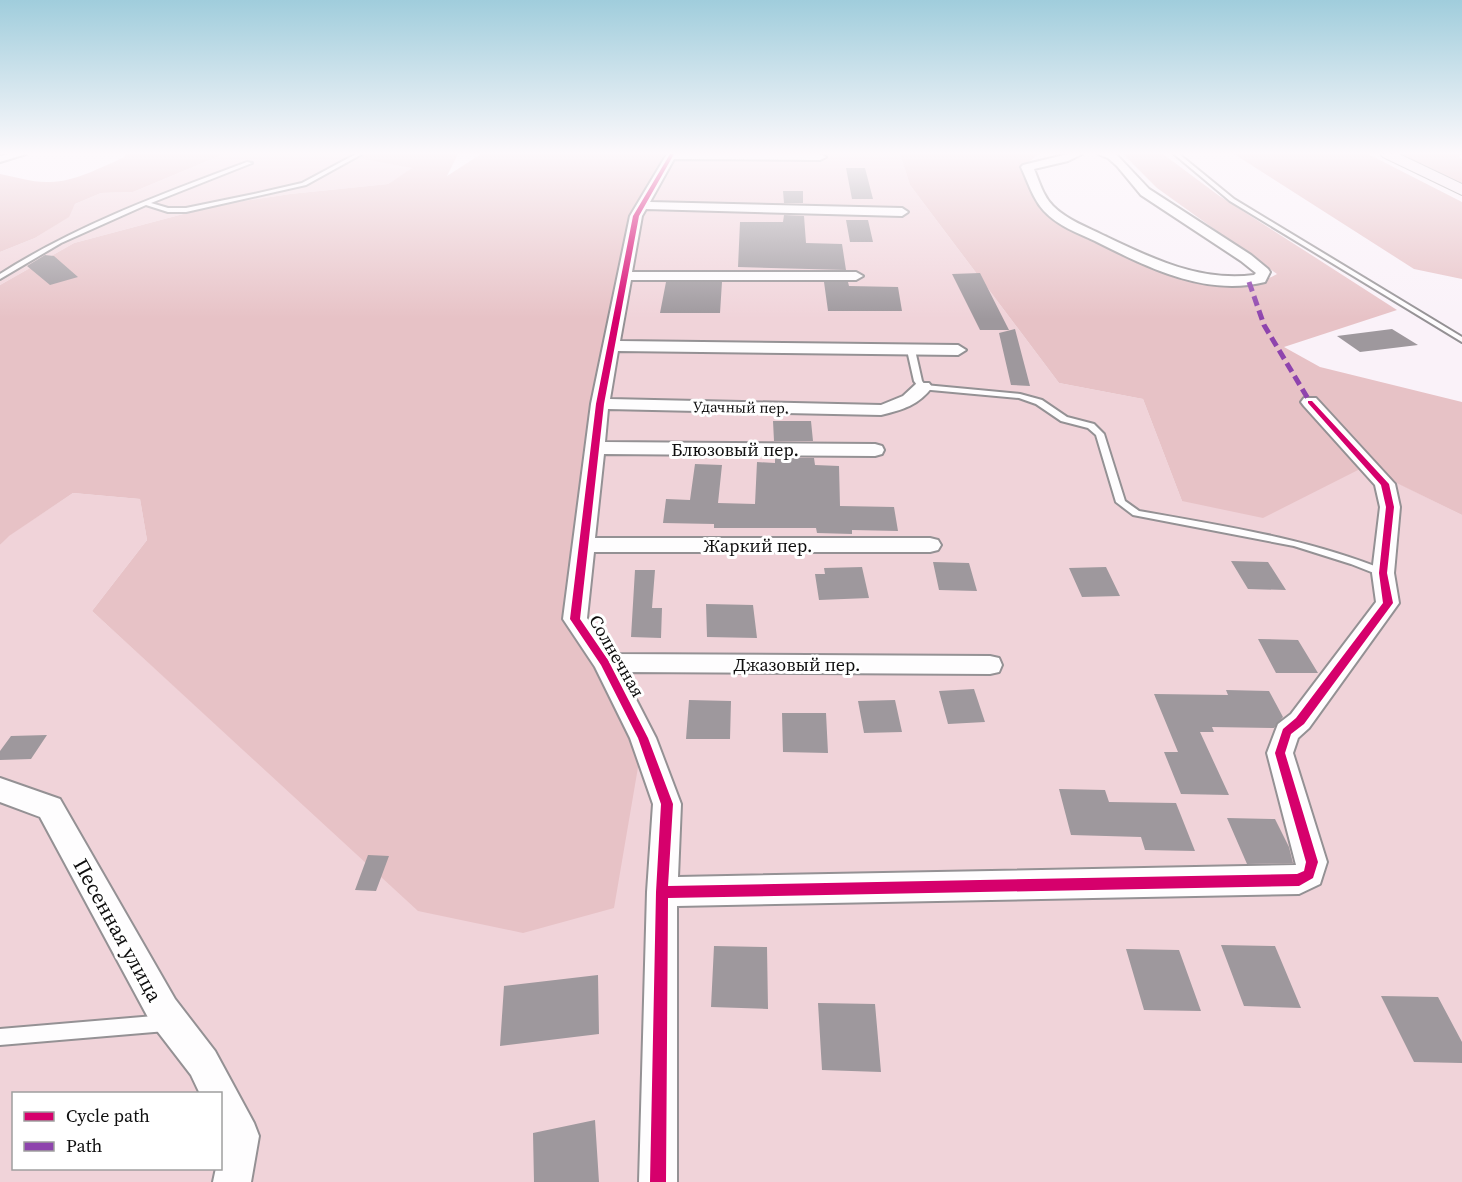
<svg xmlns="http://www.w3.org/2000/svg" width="1462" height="1182" viewBox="0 0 1462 1182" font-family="'Source Serif 4',serif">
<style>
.green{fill:#f0d3d9;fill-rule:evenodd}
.forest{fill:#e7c2c6}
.building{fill:#9e989d}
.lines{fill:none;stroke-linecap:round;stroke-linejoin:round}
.lane-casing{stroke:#949194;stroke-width:4}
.street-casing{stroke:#949194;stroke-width:4}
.secondary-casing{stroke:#8b878a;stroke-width:2}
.lane{fill:#fefdfe;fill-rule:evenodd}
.street{fill:#fefdfe;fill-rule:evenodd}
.secondary{fill:#f5eaf1;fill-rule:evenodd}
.quiet{stroke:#8e44ad;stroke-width:5;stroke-dasharray:10 5;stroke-linecap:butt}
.cycleway-casing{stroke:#fff;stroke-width:4}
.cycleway{fill:#d6006c;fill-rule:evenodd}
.labels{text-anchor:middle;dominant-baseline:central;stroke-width:6;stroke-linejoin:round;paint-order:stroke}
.far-street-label{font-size:15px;fill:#0e0e0e;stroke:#fff}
.street-label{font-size:18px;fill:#0e0e0e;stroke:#fff}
.near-street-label{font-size:21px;fill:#0e0e0e;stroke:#fff}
</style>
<rect width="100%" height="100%" fill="#faf2f9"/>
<path class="green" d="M224,154H366L359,157L413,168L388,184L290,194L217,205L74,243L0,285V252L35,238L68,217L75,204L101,193L133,192Z
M672,154H900L910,185L1059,383L1143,399L1182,501L1364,466L1462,515V1182H0V545L8,536L73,493L140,499L147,540L92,611L303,804L643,738L562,615L585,545L636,216ZM14,1094H220V1168H14Z"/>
<path class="forest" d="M125,154H224L133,192L101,193L75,204L69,217L35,238L0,252V174C17,177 33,183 50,182C75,182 103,166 125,157Z
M366,154H458L447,176L481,154H672L636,216L585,545L562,615L643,738L614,908L523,933L418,911L92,611L147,540L140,499L73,493L9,536L0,545V285L74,243L217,205L290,194L388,184L412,168L358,158Z
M900,154H1039L1022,167L1063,223L1173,271L1256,285L1277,274L1157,188L1123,154H1163L1218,195L1397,310L1284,347L1320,367L1462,402V515L1364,467L1263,518L1182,501L1143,399L1059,383L910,185Z
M1234,154H1368L1462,202V279L1414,269Z
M1396,154H1462L1459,157L1462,159V184Z"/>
<path class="building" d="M846,168H865L873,199H852Z
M783,191H803V203H784Z
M784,215L804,216L806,243L842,244L846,270L738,267L740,222H783Z
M846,220H868L873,242H850Z
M45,255L54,256L78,277L50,285L27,266Z
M980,273L1009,330H980L952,274Z
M666,282H722L720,313H660Z
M824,282H848L849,286L898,287L902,311H828Z
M1015,329L1030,386L1011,385L999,333Z
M1392,329L1418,345L1360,352L1337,336Z
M773,421H811L813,441H774Z
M775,458H814L815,465L839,466L840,506L894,507L898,531L852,530V534L817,533L816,528H714V524L663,523L666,499L690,500L695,464L722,465L718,503L755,504L757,462L775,463Z
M1231,561L1268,562L1286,590L1248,589Z
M933,562L969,563L977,591L939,590Z
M862,567L869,598L819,600L815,574H825L824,568Z
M1106,567L1120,596L1082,597L1069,568Z
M635,570H655L652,608H662L661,638L631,637Z
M706,604L753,605L757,638L707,637Z
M1258,639L1298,640L1318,673H1276Z
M974,689L985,722L948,724L939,691Z
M1226,690L1269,691L1283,717L1274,728L1212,727L1214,732H1200L1229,795L1181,794L1164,752H1178L1154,694L1228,695Z
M689,700L731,701L730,739H686Z
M895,700L902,732L864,733L858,701Z
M782,713H826L828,753L783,752Z
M47,735L31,759L0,760V751L11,736Z
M1059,789L1105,790L1109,802L1176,803L1195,851L1145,850L1141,837L1071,835Z
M1227,818L1275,819L1289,847L1293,863L1247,864Z
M368,855L389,856L376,891L355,890Z
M1221,945L1275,946L1301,1008L1244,1006Z
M714,946L767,947L768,1009L711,1007Z
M1126,949L1179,950L1201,1011L1144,1010Z
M598,975L599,1034L500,1046L504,986Z
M1381,996L1438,997L1462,1042V1063L1414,1062Z
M818,1003L875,1004L881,1072L822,1070Z
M595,1120L599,1182H534L533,1133Z"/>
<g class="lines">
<g class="lane-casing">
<path id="lane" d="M356,154H362L306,185L186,212H168L146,205L61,243L0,279V274C77,225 162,194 247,162L252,163L151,203L168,208H186L254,194L302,183Z
M1174,154H1179L1234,199L1462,337V342L1230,201Z
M908,348L915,350L922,381L925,385L1020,394L1042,400L1067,417L1094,424L1104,434L1125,501L1139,511C1223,526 1307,538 1387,571L1388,573L1383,576L1379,575L1351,564L1294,546L1133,515L1116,502L1096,435L1088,428L1061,421L1036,404L1019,398L920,389L914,381L907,350Z
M166,1015L172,1017L174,1023L172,1029L166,1031L0,1045V1029Z"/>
</g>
<g class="street-casing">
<path id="street" d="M9,154H26L0,162V156Z
M667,154H820L826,157L820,160L674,159L650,202L902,208L908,212L902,216L646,209L642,216L632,272H856L863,276L856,280H631L620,341L958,345L966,350L958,355L618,351L610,399L881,405L903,396L917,383H929L932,387C919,405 902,410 881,415L608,409L605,442L875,444L882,446L884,450L882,454L875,456L604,454L595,538H930L938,540L941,545L938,550L930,552H594L587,618L612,654L990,656L999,658L1002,665L999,672L990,674L622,672L656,738L681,804L678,877L1296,865L1267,753L1278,724L1291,714L1376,602L1372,573L1380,507L1375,485L1304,406L1301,402L1304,398H1316L1395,484L1400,507L1394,573L1399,603L1309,728L1298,738L1293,753L1327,862L1320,884L1299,894L677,906V1182H639L647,892L653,804L630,738L595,667L563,619L591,404L630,216Z
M1068,154H1082L1068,161L1034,169C1039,181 1043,196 1053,206C1067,220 1087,227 1105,236C1153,259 1200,282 1254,275L1256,273L1241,261L1141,195L1117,166L1108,158L1098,154H1116L1149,189L1251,255L1268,269L1270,272L1265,282C1205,297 1147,267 1095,241C1078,233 1058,226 1044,211C1033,199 1028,182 1021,167L1023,165Z
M0,778L60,799L175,999L215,1051L254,1123L259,1136L251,1182H213L216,1168H220V1094H200L191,1075L151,1023L40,817L0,802Z"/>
</g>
<g class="secondary-casing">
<path id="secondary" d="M1380,154H1399L1462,184V195L1383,157Z"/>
</g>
<use href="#lane" class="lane"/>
<use href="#street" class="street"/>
<use href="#secondary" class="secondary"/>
<path class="quiet" d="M1249,282L1264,325L1310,402"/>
<g class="cycleway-casing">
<path id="cycleway" d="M670,154H674L639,216L604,404L580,619L608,660L648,738L673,804L668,886L1297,874L1304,871L1306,862L1275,753L1283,729L1296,718L1383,603L1379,573L1386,507L1381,485L1308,403V401H1312L1389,484L1394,507L1387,573L1393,603L1304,724L1291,734L1285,753L1318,862L1313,878L1299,886L668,898L666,1182H650L656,892L661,804L638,738L601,665L570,619L596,404L633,216Z"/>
</g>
<use href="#cycleway" class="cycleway"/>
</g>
<linearGradient id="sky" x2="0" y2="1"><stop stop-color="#a0cddc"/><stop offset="0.48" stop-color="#fdf9fc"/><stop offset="1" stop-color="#fdf9fc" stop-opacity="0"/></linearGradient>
<rect width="1462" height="319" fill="url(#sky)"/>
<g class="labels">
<g class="far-street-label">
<text transform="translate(741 407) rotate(1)">Удачный пер.</text>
</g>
<g class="street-label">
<text x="735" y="449">Блюзовый пер.</text>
<text x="758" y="545">Жаркий пер.</text>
<text transform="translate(617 656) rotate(60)">Солнечная</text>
<text x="797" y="664">Джазовый пер.</text>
</g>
<g class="near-street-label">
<text transform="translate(118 930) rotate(61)">Песенная улица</text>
</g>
</g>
<rect x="12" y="1092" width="210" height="78" fill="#ffffff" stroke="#9f9f9f" stroke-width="1.5"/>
<rect x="24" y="1112" width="30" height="9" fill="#d6006c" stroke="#9f9f9f" stroke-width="1.5"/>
<text x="66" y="1122" font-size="18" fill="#0e0e0e">Cycle path</text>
<rect x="24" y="1142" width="30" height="9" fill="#8e44ad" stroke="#9f9f9f" stroke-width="1.5"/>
<text x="66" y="1152" font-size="18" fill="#0e0e0e">Path</text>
</svg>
